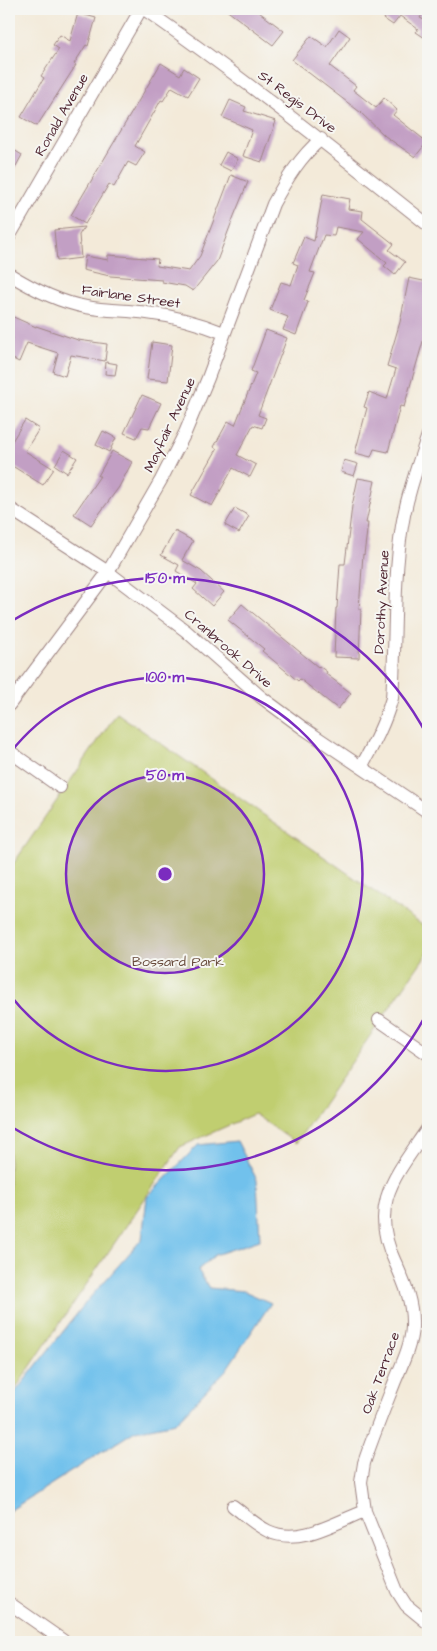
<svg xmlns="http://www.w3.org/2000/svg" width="437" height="1651" viewBox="0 0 437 1651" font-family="'Architects Daughter',sans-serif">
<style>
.green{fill:#c0ce70;stroke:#85764e}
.water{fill:#71c1ec;stroke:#5e708c}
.building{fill:#c29fc4}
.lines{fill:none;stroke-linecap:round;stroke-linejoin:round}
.minor-casing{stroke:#9e8482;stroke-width:14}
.minor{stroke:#fff;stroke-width:12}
.ring{fill:none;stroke:#7b2cbf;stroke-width:2.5}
.labels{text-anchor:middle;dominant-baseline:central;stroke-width:4;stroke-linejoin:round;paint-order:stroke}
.street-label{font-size:14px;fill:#4a1f2b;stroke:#f6f6f2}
.park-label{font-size:14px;fill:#684b3c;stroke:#f6f6f2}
.centre{fill:#7b2cbf;stroke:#f6f6f2;stroke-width:2.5}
.ring-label{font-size:15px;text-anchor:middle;font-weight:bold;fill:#7b2cbf;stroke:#f6f6f2;stroke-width:4;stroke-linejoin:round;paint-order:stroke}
</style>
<rect width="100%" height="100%" fill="#f6f6f2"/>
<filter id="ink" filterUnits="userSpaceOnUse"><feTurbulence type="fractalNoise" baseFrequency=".02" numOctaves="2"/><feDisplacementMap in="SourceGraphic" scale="10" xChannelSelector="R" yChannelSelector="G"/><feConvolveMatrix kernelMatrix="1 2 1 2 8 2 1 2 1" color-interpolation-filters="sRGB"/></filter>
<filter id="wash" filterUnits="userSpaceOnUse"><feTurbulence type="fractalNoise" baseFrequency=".0096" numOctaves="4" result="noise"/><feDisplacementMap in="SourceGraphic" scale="20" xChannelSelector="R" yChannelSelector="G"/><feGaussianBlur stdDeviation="1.12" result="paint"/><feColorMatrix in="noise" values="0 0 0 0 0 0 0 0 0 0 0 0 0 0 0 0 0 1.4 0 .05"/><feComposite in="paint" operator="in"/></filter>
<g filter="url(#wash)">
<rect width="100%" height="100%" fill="#f3ead9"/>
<path class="green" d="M117,713L428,929V952L296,1143L254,1114L180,1147L9,1398V870Z"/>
<path class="water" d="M237,1141L257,1180L260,1240L215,1255L198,1270L209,1288L244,1291L271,1303L226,1370L175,1423L135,1431L9,1511V1400L87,1301L142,1239L147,1197L198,1145Z"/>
<g id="blocks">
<path class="building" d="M225,9H255L284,31L273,45Z
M390,9H417L423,13L420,18L424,20L428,14V40L416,32L418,29L400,16L393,25L384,19Z
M78,13L96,18L88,46L86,45L74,64L76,65L37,126L21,117L44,78L41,76L59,49L53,45L60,35L70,41Z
M339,29L350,37L330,66L356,86L353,90L376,108L384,98L397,110L393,115L427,142L415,157L385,136L360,112L292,60L311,36L327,47Z
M161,63L180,75L184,68L199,78L188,96L172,87L163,101L161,100L135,146L145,152L136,166L128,162L114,187L109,184L85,224L71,215Z
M230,100L246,107L244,111L276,121L262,162L243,156L252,130L222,117Z
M9,147L22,155L9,179Z
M226,152L238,159L231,171L219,165Z
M231,175L248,182L234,216L217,261L193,291L185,286L162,282V280L110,276L83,270L85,256L108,260V255L158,259L157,266L189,271L200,256Z
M323,194L350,199L348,209L363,211L362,219L394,244L389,250L405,262L395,275L384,266L387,263L358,239L364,232L336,227L334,236L324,235L310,272L315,273L304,300L308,302L296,335L283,330L288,317L270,310L281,282L291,285L298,265L293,263L304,237L314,241Z
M84,227L79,235L81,258L57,261L54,230Z
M409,278L428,282V319L426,331L404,407L400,406L388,452L374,449L371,457L355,453L367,408L364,407L369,392L387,399L396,369L387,366L400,322Z
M9,315L36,327V326L78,340L107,344L105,361L71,355L65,376L53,372L58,353L27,343L19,362L9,357V348L13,338L9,336Z
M266,330L287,338L258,415L266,418L262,428L253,425L237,455L256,465L250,477L233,468L212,506L191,495L217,449L214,447L228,421L235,425L256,373L251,371Z
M152,342L172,345L168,381L147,379Z
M106,362L117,364L115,375L105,374Z
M142,395L161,403L149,428L142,427L136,438L124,433Z
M25,420L39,429L25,451L54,469L43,485L9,464V446Z
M103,431L116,438L109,452L96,445Z
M64,450L77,458L67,473L55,465Z
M112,451L132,462L119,487L91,525L74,514L100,476H98Z
M344,460L358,464L354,476L341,472Z
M358,478L375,481L366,523H368L364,555L363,554L359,609H361L359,658L334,657L336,608H337L340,564H345L352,506Z
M235,508L249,516L239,533L225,525Z
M175,531L193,541L182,560L201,571L224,592L212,606L193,589L197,584L176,571L179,565L161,555Z
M242,604L318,667L319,666L327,672L326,674L351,693L338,709L300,679L298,681L262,651L264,649L228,620Z"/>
</g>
</g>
<g filter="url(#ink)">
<use href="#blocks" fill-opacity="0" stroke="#9e8482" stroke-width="1"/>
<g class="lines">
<g class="minor-casing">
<path id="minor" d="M144,9C242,77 335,151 428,225
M9,237L141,9
M9,274C33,289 58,302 86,307C106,311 127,310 147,313C174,316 199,323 224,333
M9,508L108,572L186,631L261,697L303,728L428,812
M9,705L108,572L161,480L185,433L208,378L273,204C286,180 300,157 321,139
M9,751L60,787
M361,767C374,744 385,723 392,698C396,641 393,582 402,526C407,495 418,465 428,435
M379,1020L428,1054
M428,1128C397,1174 367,1204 395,1262C405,1284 413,1303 412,1327C411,1346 402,1364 395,1381C384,1409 373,1436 364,1463L361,1482L365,1511L397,1591L406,1605L428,1623
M233,1506C244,1514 255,1525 268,1531C299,1546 336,1522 365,1511
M9,1603L65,1642"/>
</g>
<use href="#minor" class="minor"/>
</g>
</g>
<circle cx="165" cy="874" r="99" fill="#7b2cbf" fill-opacity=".12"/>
<g class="ring">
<circle cx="165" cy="874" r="99"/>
<path d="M10 753A197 197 0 1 1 10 995"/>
<path d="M428 1011A296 296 0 0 1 10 1126M10 622A296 296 0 0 1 428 737"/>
</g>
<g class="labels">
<g class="street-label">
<text transform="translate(297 102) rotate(37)">St Regis Drive</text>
<text transform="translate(62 115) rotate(-60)">Ronald Avenue</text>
<text transform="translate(131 297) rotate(8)">Fairlane Street</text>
<text transform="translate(170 425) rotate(-65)">Mayfair Avenue</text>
<text transform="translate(382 602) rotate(-87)">Dorothy Avenue</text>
<text transform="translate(228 649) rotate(41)">Cranbrook Drive</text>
<text transform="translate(381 1373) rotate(-70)">Oak Terrace</text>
</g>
<g class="park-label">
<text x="178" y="962">Bossard Park</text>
</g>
</g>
<circle cx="165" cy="874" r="8" class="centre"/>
<g class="ring-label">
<text x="165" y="583">150 m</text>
<text x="165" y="682">100 m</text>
<text x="165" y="780">50 m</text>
</g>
<rect width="437" height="1651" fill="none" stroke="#f6f6f2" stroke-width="30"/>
</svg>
